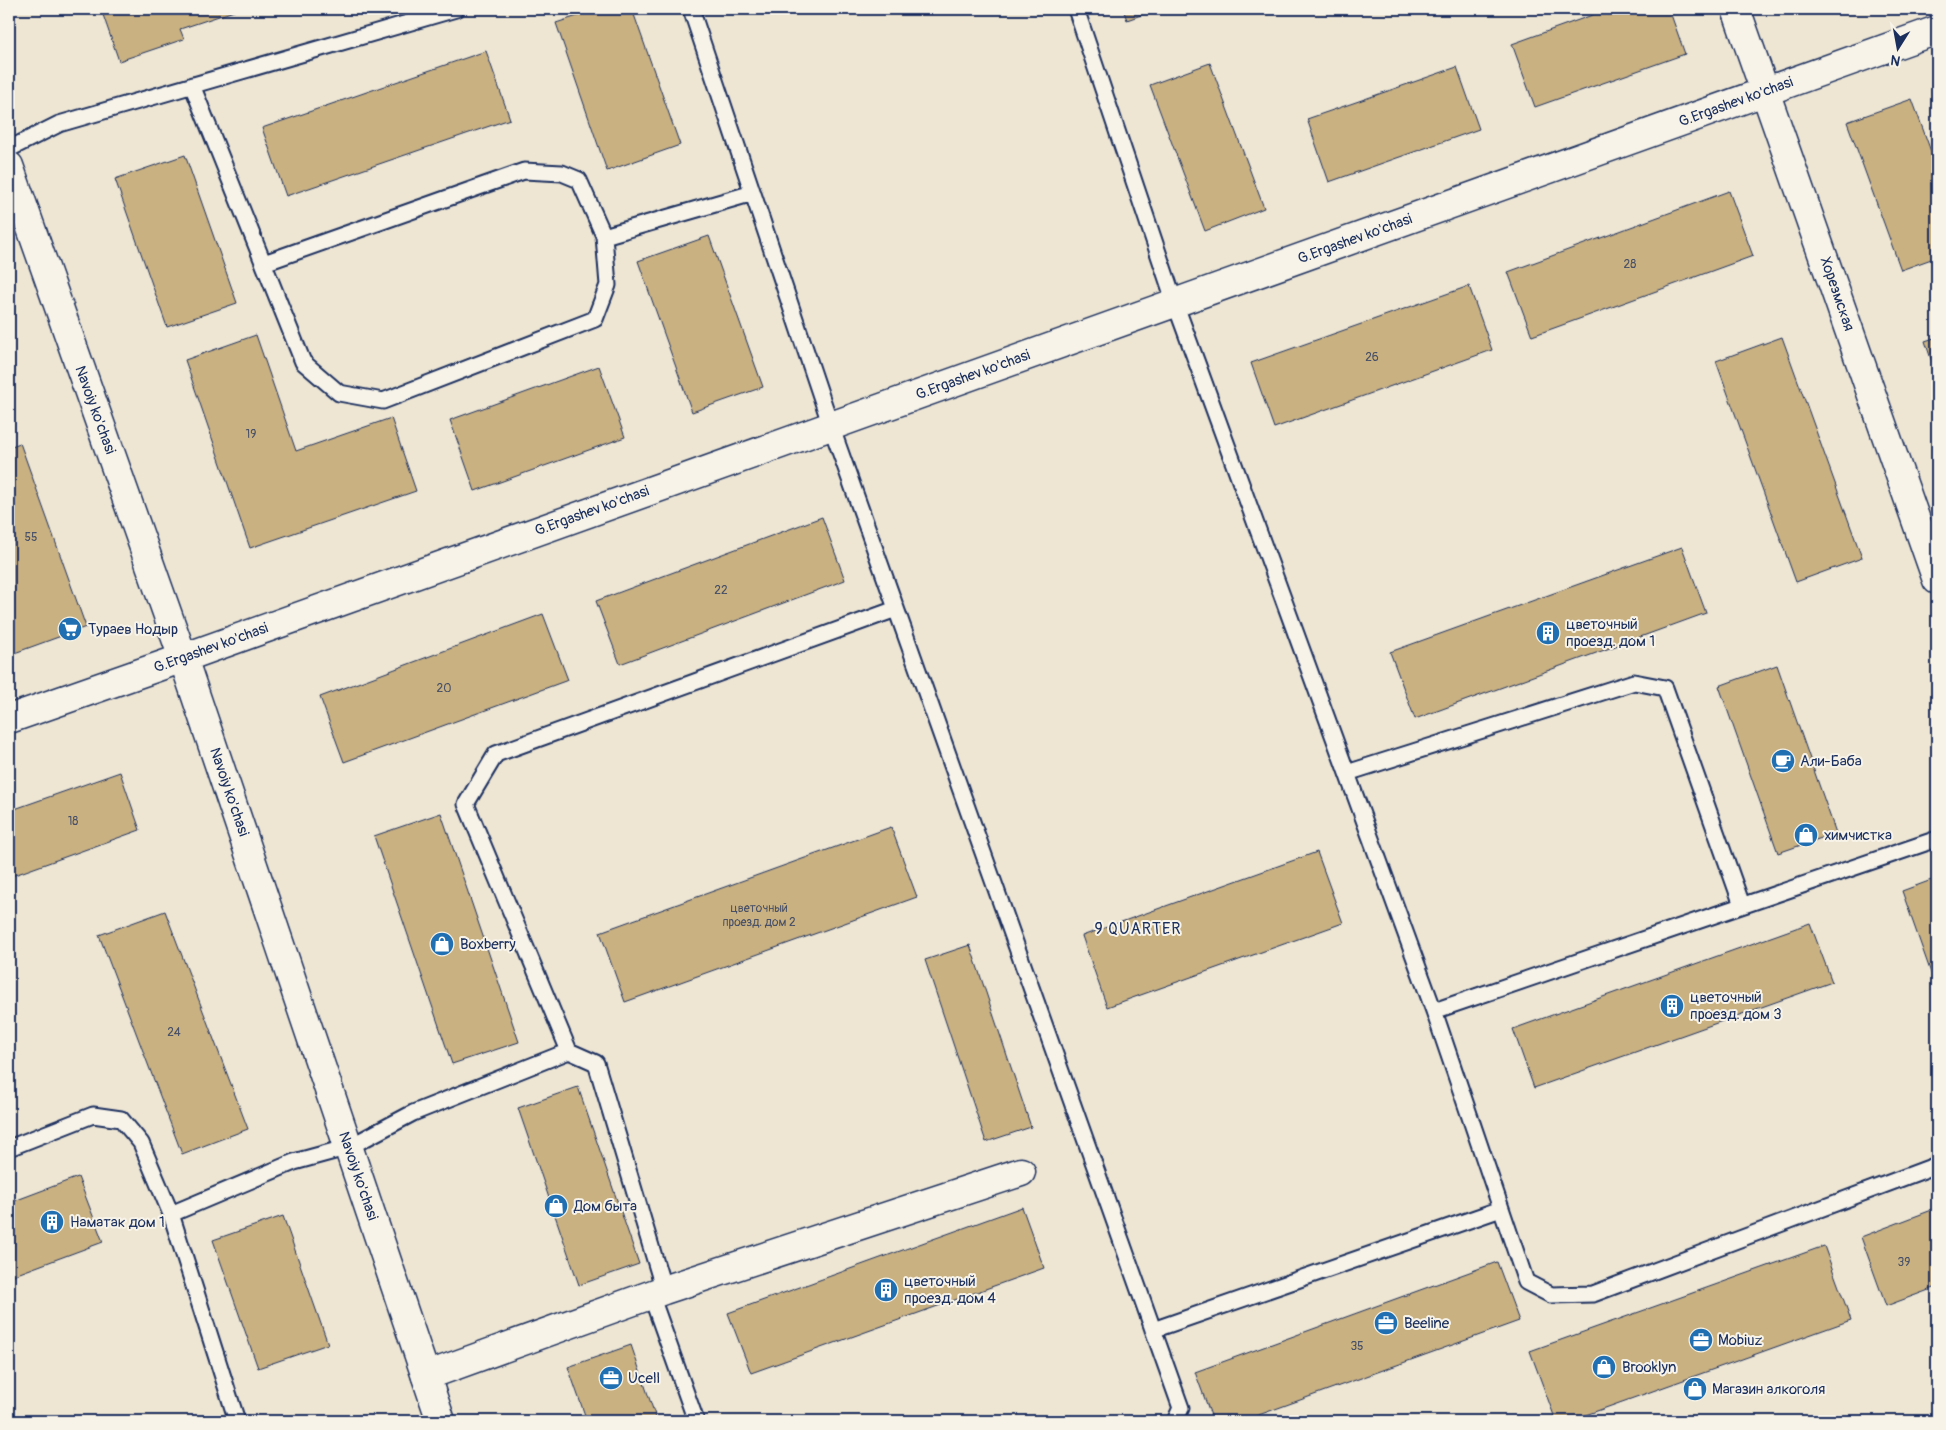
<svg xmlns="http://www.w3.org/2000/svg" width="1946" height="1430" viewBox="0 0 1946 1430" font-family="Pangolin,sans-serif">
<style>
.building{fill:#cab181;stroke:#1b2f5e}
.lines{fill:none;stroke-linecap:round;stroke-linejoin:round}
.lane-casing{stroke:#1b2f5e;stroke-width:19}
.street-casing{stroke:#1b2f5e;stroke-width:31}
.secondary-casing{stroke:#1b2f5e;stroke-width:31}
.lane{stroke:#f7f3e8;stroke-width:15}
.street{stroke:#f7f3e8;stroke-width:28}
.secondary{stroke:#f7f3e8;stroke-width:28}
.labels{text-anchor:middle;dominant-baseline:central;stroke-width:4;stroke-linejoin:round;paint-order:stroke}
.number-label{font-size:12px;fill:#475067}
.street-label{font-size:15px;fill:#1b2f5e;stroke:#f7f3e8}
.poi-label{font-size:15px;fill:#1b2f5e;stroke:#f7f3e8;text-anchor:start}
.neighbourhood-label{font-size:16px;letter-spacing:1px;fill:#1b2f5e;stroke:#f7f3e8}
</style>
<rect width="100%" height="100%" fill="#eee6d3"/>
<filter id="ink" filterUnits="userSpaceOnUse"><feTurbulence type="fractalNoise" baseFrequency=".02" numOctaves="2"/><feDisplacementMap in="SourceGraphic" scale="10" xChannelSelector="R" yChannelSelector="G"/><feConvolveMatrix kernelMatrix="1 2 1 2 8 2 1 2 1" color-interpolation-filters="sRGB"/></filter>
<g filter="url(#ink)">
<path class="building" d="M101,9H240L180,29L184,39L119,61Z
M599,9H632L680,145L607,171L556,23Z
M1123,9H1158L1127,20Z
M1609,9H1669L1685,54L1535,107L1512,44Z
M486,51L510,119L286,196L262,128Z
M1210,63L1264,208L1205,231L1150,85Z
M1457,67L1479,129L1329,182L1307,119Z
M1912,99L1937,168V257L1901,270L1847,122Z
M185,155L237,303L167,327L115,179Z
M1729,191L1753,256L1532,336L1508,272Z
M709,236L763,387L692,412L638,261Z
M1469,286L1492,350L1274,428L1251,363Z
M256,335L296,451L391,418L416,491L250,548L185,360Z
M1782,337L1862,558L1796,582L1716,361Z
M1937,337V377L1925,341Z
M599,366L625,437L475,491L450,420Z
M20,443L86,627L9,655V447Z
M822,517L845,580L620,664L596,601Z
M1682,547L1706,613L1415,719L1390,652Z
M543,614L568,680L344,762L320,697Z
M1777,665L1836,833L1778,853L1719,686Z
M120,772L140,830L9,877V811Z
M441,813L519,1042L452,1064L374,836Z
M891,827L917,897L625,1002L600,932Z
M1317,852L1343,923L1107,1007L1082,936Z
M1937,878V990L1902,891Z
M165,911L248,1129L182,1154L99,935Z
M1810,923L1832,982L1534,1088L1513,1029Z
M970,945L1031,1127L986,1142L925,960Z
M578,1087L639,1264L579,1285L518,1108Z
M78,1177L103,1242L9,1277V1203Z
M1022,1207L1044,1268L751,1373L728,1313Z
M1937,1208V1287L1886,1306L1861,1237Z
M283,1216L328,1344L258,1368L213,1240Z
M1824,1246L1851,1320L1569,1421H1556L1530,1351Z
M1497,1262L1519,1321L1242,1421H1213L1195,1372Z
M631,1345L657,1421H587L568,1367Z"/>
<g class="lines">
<g class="lane-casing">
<path id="lane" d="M691,9L831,426L1181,1408L1175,1421
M1076,9L1175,303L1434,1011L1526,1282L1551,1295L1593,1294L1937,1165
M192,85L303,362L339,393L383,401L595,319L608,285L604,236L753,193
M9,149L59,124L456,9
M264,263L524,171L562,173L579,180L604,236
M1347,773L1634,682L1665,688L1742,905
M1434,1011L1937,839
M569,1051L466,804L496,754L896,609
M9,1148L93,1115L121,1119L141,1143L171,1214
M651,1295L696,1421
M1153,1330L1501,1209
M237,1421L171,1214L294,1162L349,1147L413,1113L569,1051L596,1063L664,1290"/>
</g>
<g class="street-casing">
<path id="street" d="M1736,9L1937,580
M9,719L183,658L1937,30
M426,1376L664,1290L1021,1172"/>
</g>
<g class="secondary-casing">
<path id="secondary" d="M9,166L183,658L441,1421"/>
</g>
<use href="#lane" class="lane"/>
<use href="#street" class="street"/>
<use href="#secondary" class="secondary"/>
</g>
</g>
<defs>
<g id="supermarket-disc" transform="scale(1.25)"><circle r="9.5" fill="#1f6fb2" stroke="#f7f3e8"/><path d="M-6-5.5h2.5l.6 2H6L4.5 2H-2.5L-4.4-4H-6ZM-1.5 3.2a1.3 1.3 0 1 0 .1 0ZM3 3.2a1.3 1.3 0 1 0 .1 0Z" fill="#fff"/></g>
<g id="building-disc" transform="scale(1.25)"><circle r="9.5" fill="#1f6fb2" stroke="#f7f3e8"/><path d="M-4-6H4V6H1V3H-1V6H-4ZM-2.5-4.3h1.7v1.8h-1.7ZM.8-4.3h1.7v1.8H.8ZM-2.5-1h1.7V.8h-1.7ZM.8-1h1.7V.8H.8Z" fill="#fff"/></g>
<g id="cafe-disc" transform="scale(1.25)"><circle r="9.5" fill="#1f6fb2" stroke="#f7f3e8"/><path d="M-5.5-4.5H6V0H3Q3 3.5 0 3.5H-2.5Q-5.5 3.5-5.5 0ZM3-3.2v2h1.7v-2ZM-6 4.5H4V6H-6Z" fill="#fff"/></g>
<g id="shop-disc" transform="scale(1.25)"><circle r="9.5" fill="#1f6fb2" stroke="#f7f3e8"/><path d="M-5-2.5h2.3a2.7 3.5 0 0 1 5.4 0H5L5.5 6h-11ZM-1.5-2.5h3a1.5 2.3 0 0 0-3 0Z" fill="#fff"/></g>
<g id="office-disc" transform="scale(1.25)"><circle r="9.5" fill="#1f6fb2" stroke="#f7f3e8"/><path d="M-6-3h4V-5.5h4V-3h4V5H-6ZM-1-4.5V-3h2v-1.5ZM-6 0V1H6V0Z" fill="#fff"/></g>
</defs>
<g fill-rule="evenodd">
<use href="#supermarket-disc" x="70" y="629"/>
<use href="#building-disc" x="1548" y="633"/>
<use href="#cafe-disc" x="1783" y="761"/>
<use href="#shop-disc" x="1806" y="835"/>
<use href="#shop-disc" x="442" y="944"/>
<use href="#building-disc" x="1672" y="1006"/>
<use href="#shop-disc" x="556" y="1206"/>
<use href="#building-disc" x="52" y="1222"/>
<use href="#building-disc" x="886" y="1290"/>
<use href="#office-disc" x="1386" y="1323"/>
<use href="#office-disc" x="1701" y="1340"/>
<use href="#shop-disc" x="1604" y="1367"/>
<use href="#office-disc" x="611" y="1378"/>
<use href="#shop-disc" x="1695" y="1389"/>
</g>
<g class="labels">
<g class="number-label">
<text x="1630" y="264">28</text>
<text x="1372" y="357">26</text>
<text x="251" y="434">19</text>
<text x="31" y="537">55</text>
<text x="721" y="590">22</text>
<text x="444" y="688">20</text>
<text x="73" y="821">18</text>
<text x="759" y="908">цветочный<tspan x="759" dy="14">проезд. дом 2</tspan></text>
<text x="174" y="1032">24</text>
<text x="1904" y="1262">39</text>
<text x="1357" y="1346">35</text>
</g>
<g class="street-label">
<text transform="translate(1736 102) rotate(-20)">G.Ergashev ko'chasi</text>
<text transform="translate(1355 239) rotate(-20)">G.Ergashev ko'chasi</text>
<text transform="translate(1837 294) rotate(71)">Хорезмская</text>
<text transform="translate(973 375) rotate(-20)">G.Ergashev ko'chasi</text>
<text transform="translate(95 410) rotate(70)">Navoiy ko'chasi</text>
<text transform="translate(592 511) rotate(-20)">G.Ergashev ko'chasi</text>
<text transform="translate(211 648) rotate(-20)">G.Ergashev ko'chasi</text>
<text transform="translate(229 792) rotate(71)">Navoiy ko'chasi</text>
<text transform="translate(358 1176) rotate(71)">Navoiy ko'chasi</text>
</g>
<g class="poi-label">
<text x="1566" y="624">цветочный<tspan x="1566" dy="17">проезд. дом 1</tspan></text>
<text x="88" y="629">Тураев Нодыр</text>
<text x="1800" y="761">Али-Баба</text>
<text x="1824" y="835">химчистка</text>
<text x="460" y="944">Boxberry</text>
<text x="1690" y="997">цветочный<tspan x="1690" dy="17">проезд. дом 3</tspan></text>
<text x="574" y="1206">Дом быта</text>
<text x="70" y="1222">Наматак дом 1</text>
<text x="904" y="1281">цветочный<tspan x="904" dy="17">проезд. дом 4</tspan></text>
<text x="1404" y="1323">Beeline</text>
<text x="1718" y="1340">Mobiuz</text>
<text x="1622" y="1367">Brooklyn</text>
<text x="628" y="1378">Ucell</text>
<text x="1712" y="1389">Магазин алкоголя</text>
</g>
<g class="neighbourhood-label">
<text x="1138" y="929">9 QUARTER</text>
</g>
</g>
<rect width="1946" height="1430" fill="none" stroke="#f7f3e8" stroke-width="30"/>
<rect x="15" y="15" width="1916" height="1400" fill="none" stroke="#1b2f5e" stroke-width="2" filter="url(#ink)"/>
<g transform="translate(1898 48) rotate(191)" stroke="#f7f3e8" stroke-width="4" paint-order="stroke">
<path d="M0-4L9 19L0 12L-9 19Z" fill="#1b2f5e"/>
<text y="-8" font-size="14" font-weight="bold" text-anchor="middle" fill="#1b2f5e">N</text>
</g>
</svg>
